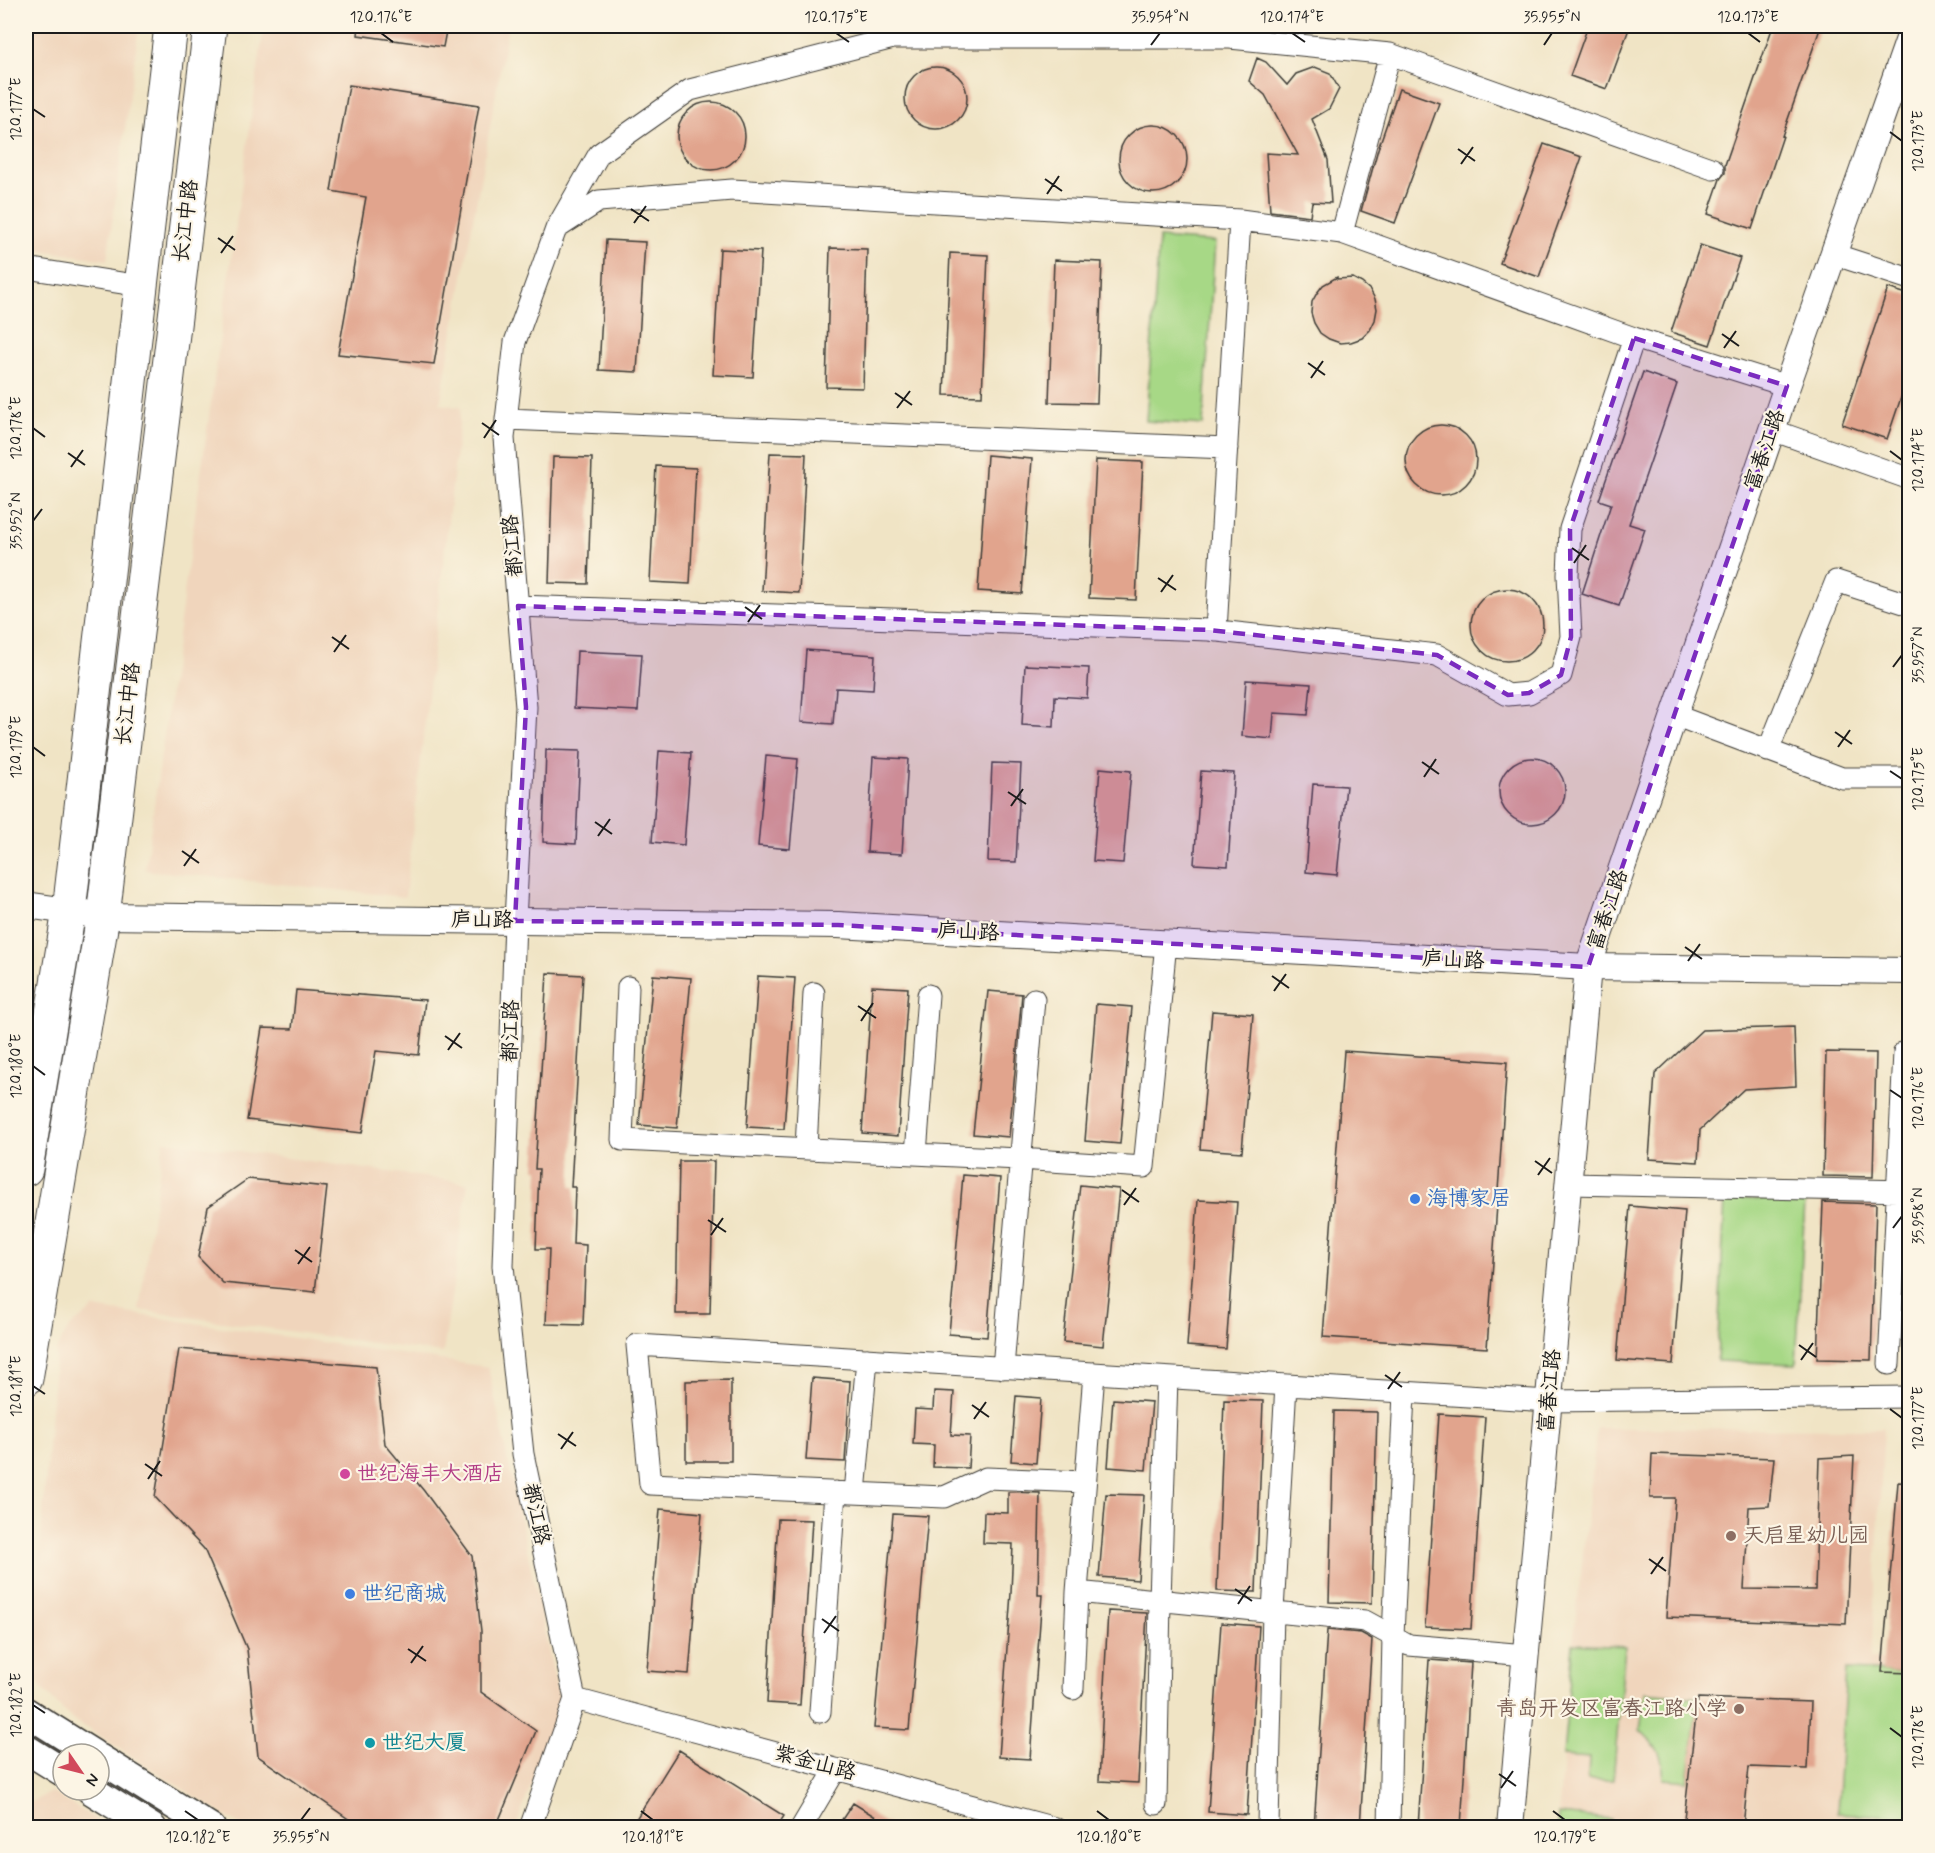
<svg xmlns="http://www.w3.org/2000/svg" width="1935" height="1853" viewBox="0 0 1935 1853" font-family="Mynerve,'LXGW WenKai TC',sans-serif">
<style>
.built{fill:#f0d5bc}
.green{fill:#a7d886;stroke:#627a51;stroke-width:1.5}
.building{fill:#e1a48d}
.lines{fill:none;stroke-linecap:round;stroke-linejoin:round}
.minor-casing{stroke:#3c3a35;stroke-width:23}
.tertiary-casing{stroke:#3c3a35;stroke-width:28}
.secondary-casing{stroke:#3c3a35;stroke-width:31}
.primary-casing{stroke:#3c3a35;stroke-width:35}
.minor{stroke:#fff;stroke-width:21}
.tertiary{stroke:#fff;stroke-width:26}
.secondary{stroke:#fff;stroke-width:28}
.primary{stroke:#fff;stroke-width:33}
.marked{fill:#7b2cbf;fill-opacity:0.2;stroke:#7b2cbf;stroke-width:4.5;stroke-dasharray:12 8;stroke-linejoin:round}
.ticks{fill:none;stroke:#1c1c1c;stroke-width:2}
.shop-dot{fill:#3f7fe0;stroke:#fcf5e5;stroke-width:2}
.hotel-dot{fill:#d1479c;stroke:#fcf5e5;stroke-width:2}
.education-dot{fill:#8d6e63;stroke:#fcf5e5;stroke-width:2}
.culture-dot{fill:#0f9aa8;stroke:#fcf5e5;stroke-width:2}
.labels{text-anchor:middle;dominant-baseline:central;stroke-width:4.5;stroke-linejoin:round;paint-order:stroke}
.street-label{font-size:21px;fill:#1c1c1c;stroke:#fcf5e5}
.shop-label{font-size:21px;fill:#366cbe;stroke:#fcf5e5;text-anchor:start}
.hotel-label{font-size:21px;fill:#b23c85;stroke:#fcf5e5;text-anchor:start}
.education-label{font-size:21px;fill:#785e54;stroke:#fcf5e5;text-anchor:start}
.culture-label{font-size:21px;fill:#0d838f;stroke:#fcf5e5;text-anchor:start}
.neatline{fill:none;stroke:#1c1c1c;stroke-width:2}
.ticks-label{font-size:15px;text-anchor:middle;fill:#1c1c1c}
</style>
<rect width="100%" height="100%" fill="#fcf5e5"/>
<filter id="ink" filterUnits="userSpaceOnUse"><feTurbulence type="fractalNoise" baseFrequency=".0167" numOctaves="2"/><feDisplacementMap in="SourceGraphic" scale="12" xChannelSelector="R" yChannelSelector="G"/><feConvolveMatrix kernelMatrix="1 2 1 2 8 2 1 2 1" color-interpolation-filters="sRGB"/></filter>
<filter id="wash" filterUnits="userSpaceOnUse"><feTurbulence type="fractalNoise" baseFrequency=".008" numOctaves="4" result="noise"/><feDisplacementMap in="SourceGraphic" scale="24" xChannelSelector="R" yChannelSelector="G"/><feGaussianBlur stdDeviation="1.35" result="paint"/><feColorMatrix in="noise" values="0 0 0 0 0 0 0 0 0 0 0 0 0 0 0 0 0 1.4 0 .05"/><feComposite in="paint" operator="in"/></filter>
<g filter="url(#wash)">
<rect width="100%" height="100%" fill="#f0e4c5"/>
<path class="built" d="M26,26H139L107,260L26,248Z
M264,26H508L440,404L461,408L405,897L145,870Z
M164,1141L468,1183L443,1353L139,1310Z
M94,1308L488,1367L560,1704L516,1827H243L71,1718L44,1691L35,1678L36,1598L56,1350L69,1328Z
M1597,1428L1884,1429L1871,1659L1909,1661V1827L1557,1828L1573,1644Z
M51,1792L109,1827H26V1805Z"/>
<path class="green" d="M1159,238L1215,242L1203,425L1146,421Z
M1725,1198L1805,1202L1796,1364L1717,1361Z
M1573,1644L1625,1647L1613,1780H1588L1589,1758L1563,1756Z
M1846,1670L1909,1673V1817L1837,1813Z
M1645,1693L1698,1698L1688,1781L1664,1779C1662,1753 1659,1748 1640,1730Z
M1558,1814L1611,1819L1610,1827H1557Z"/>
<g id="blocks">
<path class="building" d="M359,26H447L443,47L358,35Z
M1588,26H1630L1607,89L1570,76Z
M1773,26H1821L1782,136H1783L1752,229L1708,214L1720,179L1725,173V165Z
M1257,58L1266,62L1287,85L1296,74L1315,67L1330,73L1339,89L1329,109L1312,119L1328,160L1331,203L1312,202L1310,216L1270,211L1266,153L1298,155L1265,95L1249,81Z
M905 98a31 31 0 1 1 62 0a31 31 0 1 1-62 0Z
M349,85L479,105L434,364L338,354L366,197L331,191Z
M1399,89L1439,103L1395,223L1361,211L1378,149Z
M677 136a34 34 0 1 1 68 0a34 34 0 1 1-68 0Z
M1119 159a34 34 0 1 1 68 0a34 34 0 1 1-68 0Z
M1544,144L1582,157L1539,277L1500,263Z
M606,240L645,242L637,372L599,370Z
M1700,245L1740,258L1710,345L1671,332Z
M830,248L867,249L863,388L826,387Z
M720,249L761,251L753,377L713,375Z
M950,253L988,255L982,396L944,395Z
M1054,260L1102,262L1097,403L1049,402Z
M1337,277V279L1353,278L1362,283L1370,290L1375,299L1377,309L1375,320L1370,330L1362,338L1351,342L1340,343L1329,339L1320,333L1314,323L1311,313L1312,302L1317,293L1323,285Z
M1888,288L1910,295V371L1887,439L1842,424Z
M1643,372L1677,384L1629,524L1645,529L1619,606L1582,594L1611,504L1599,500Z
M1406 460a35 35 0 1 1 70 0a35 35 0 1 1-70 0Z
M770,453L806,454L799,593L762,591Z
M987,455L1032,459L1022,594L978,591Z
M553,457L592,458L588,584L549,583Z
M1096,460L1143,462L1136,600L1089,598Z
M656,466L696,468L690,584L650,582Z
M1471 625a36 36 0 1 1 72 0a36 36 0 1 1-72 0Z
M806,650L875,655L873,690L836,688L833,724L801,722Z
M577,651L642,654L638,711L574,708Z
M1025,665L1089,668L1087,698L1055,696L1054,727L1022,725Z
M1246,680L1311,684L1308,715L1274,713L1272,739L1242,736Z
M546,750L580,751L576,844L543,842Z
M659,751L691,753L684,845L652,842Z
M766,756L798,759L790,849L758,846Z
M873,757L908,759L902,854L867,852Z
M1499 791a33 33 0 1 1 66 0a33 33 0 1 1-66 0Z
M992,763L1021,764L1016,862L988,861Z
M1100,768L1131,771L1123,863L1093,861Z
M1201,771L1234,773L1228,866L1194,864Z
M1313,784L1346,786L1337,875L1306,872Z
M547,973L583,975L571,1187H575L573,1244L586,1245L583,1325L546,1324L549,1249H536L539,1169H535Z
M653,975L691,978L677,1128L639,1125Z
M758,976L795,978L784,1129L747,1127Z
M872,986L908,988L898,1136L862,1133Z
M296,990L425,1000L419,1055L376,1051L362,1133L247,1120L262,1028L292,1029Z
M988,991L1022,994L1009,1137L973,1134Z
M1096,1004L1132,1007L1120,1144L1085,1141Z
M1212,1011L1253,1014L1242,1152L1200,1149Z
M1794,1027L1796,1086L1744,1089L1700,1130L1698,1162L1649,1159L1655,1074L1702,1030Z
M1344,1051L1507,1062L1487,1348L1323,1337Z
M1826,1052L1876,1053L1873,1177L1823,1176Z
M679,1161H714L710,1314H676Z
M963,1175L1000,1178L987,1337L949,1334Z
M248,1179L327,1187L315,1292L223,1283L198,1257L208,1207Z
M1080,1185L1119,1189L1103,1346L1063,1342Z
M1198,1200L1237,1202L1226,1349L1187,1346Z
M1823,1202L1876,1204L1871,1360L1817,1359Z
M1630,1206L1685,1211L1673,1364L1617,1360Z
M179,1349L376,1367L385,1444L424,1491L472,1556L481,1631V1692L536,1731L496,1827H360L258,1756L247,1649L204,1549L155,1497Z
M812,1378L850,1381L845,1462L806,1460Z
M731,1380V1461H686V1381Z
M934,1391L954,1392L951,1435L970,1436L968,1468L933,1467L934,1445L913,1444L915,1409L933,1410Z
M1016,1396L1041,1398L1036,1463L1011,1461Z
M1113,1399L1152,1402L1146,1470L1108,1467Z
M1224,1400L1263,1401L1256,1592L1217,1591Z
M1334,1411L1377,1412L1372,1603L1329,1602Z
M1439,1414L1485,1417L1471,1629L1425,1627Z
M1652,1454L1774,1458L1769,1506L1749,1507L1744,1589L1815,1590L1819,1458L1854,1456L1846,1624L1666,1617L1675,1498H1650Z
M1898,1482L1910,1483V1673L1882,1672Z
M1008,1492L1040,1493L1038,1595H1042L1030,1759L999,1757L1011,1593L1013,1544L983,1543L984,1512L1008,1513Z
M1106,1494L1144,1495L1138,1580L1099,1577Z
M660,1509L702,1513L689,1674L647,1671Z
M893,1514L928,1516L909,1730L874,1728Z
M778,1519L812,1520L800,1705L767,1703Z
M1108,1611L1147,1613L1138,1783L1099,1781Z
M1221,1623L1259,1626L1247,1815L1208,1812Z
M1327,1630L1361,1633L1372,1639L1360,1827H1314Z
M1429,1660L1471,1663L1461,1827H1418Z
M1698,1698L1811,1702L1808,1769L1749,1767L1743,1827H1683Z
M679,1750L784,1816L777,1827H631Z
M853,1803L892,1827H837Z"/>
</g>
</g>
<g filter="url(#ink)">
<use href="#blocks" fill-opacity="0" stroke="#3c3a35" stroke-width="1.5"/>
<g class="lines">
<g class="minor-casing">
<path id="minor" d="M559,227L599,201L732,190L1240,220L1342,233L1634,338L1787,386
M1342,233L1390,54
M1833,254L1910,279
M26,268L141,286
M506,419L1227,448
M1772,430L1910,479
M518,606L1209,630L1437,655L1508,695L1529,693L1561,675L1571,637L1568,575L1570,529L1634,338
M1216,631L1240,220
M1674,715L1842,778H1910
M1768,751L1836,581L1910,605
M628,987L622,1140L1019,1159L1144,1167L1166,943
M806,1148L814,993
M916,1154L928,995
M1569,1184L1910,1191
M1889,1364L1904,1052
M1003,1368L1034,999
M1085,1482L986,1478L944,1497L650,1484L637,1345L1549,1401L1910,1397
M855,1493L867,1359
M1077,1592L1365,1621L1409,1645L1526,1655
M1073,1689L1077,1592L1094,1373
M575,1699L1055,1828
M820,1712L835,1492
M1156,1804L1160,1600L1167,1378
M1268,1825L1273,1611L1286,1385
M530,1828L575,1699L523,1454L503,1266L515,921L526,707L504,438L515,342L556,229L599,154L690,90L893,38H1230L1390,54L1713,169
M801,1828L836,1769
M1389,1828L1393,1636L1404,1393"/>
</g>
<g class="tertiary-casing">
<path id="tertiary" d="M26,905L103,916L838,925L1588,967L1910,971
M1510,1828L1588,967L1787,386L1910,36"/>
</g>
<g class="secondary-casing">
<path id="secondary" d="M26,1712L93,1754
M26,1749L63,1772
M99,1758L211,1828
M91,1790L152,1828"/>
</g>
<g class="primary-casing">
<path id="primary" d="M26,1169L69,911L171,26
M26,1379L103,916L210,26"/>
</g>
<use href="#minor" class="minor"/>
<use href="#tertiary" class="tertiary"/>
<use href="#secondary" class="secondary"/>
<use href="#primary" class="primary"/>
</g>
</g>
<path class="marked" d="M1634,338L1787,386L1588,967L838,925L515,921L526,707L518,606L1209,630L1437,655L1508,695L1529,693L1561,675L1571,637L1570,529Z"/>
<path class="ticks" d="M381,33L393,42M836,33L849,42M1292,33L1305,42M1748,33L1760,42M1151,45L1160,33M1544,45L1552,33M33,109L45,117M1890,132L1902,141M1458,149L1475,161M1461,164L1473,147M1045,179L1062,191M1047,194L1059,176M631,209L649,221M634,223L646,206M218,238L235,250M221,253L233,236M1722,334L1739,346M1724,348L1736,331M1308,363L1325,375M1311,378L1323,361M895,393L912,405M897,408L910,391M482,423L499,435M33,428L45,437M484,438L496,420M1890,451L1902,460M68,453L85,465M71,467L83,450M33,521L42,509M1572,548L1589,560M1574,563L1586,545M1158,578L1176,590M1161,592L1173,575M745,607L762,619M748,622L760,605M332,637L349,649M334,652L346,635M1893,667L1902,655M1835,732L1852,744M33,747L45,756M1838,747L1850,730M1422,762L1439,774M1890,771L1902,779M1424,777L1436,759M1008,792L1026,804M1011,806L1023,789M595,822L612,834M598,836L610,819M182,851L199,863M184,866L196,849M1685,947L1702,959M1688,961L1700,944M1272,976L1289,988M1274,991L1286,974M858,1006L876,1018M861,1021L873,1003M445,1036L462,1048M448,1050L460,1033M33,1066L45,1075M1890,1090L1902,1098M1535,1161L1552,1173M1538,1175L1550,1158M1122,1190L1139,1202M1124,1205L1136,1188M708,1220L726,1232M1893,1228L1902,1216M711,1235L723,1218M295,1250L312,1262M298,1264L310,1247M1799,1345L1816,1357M1801,1360L1813,1343M1385,1375L1402,1387M33,1386L45,1394M1388,1389L1400,1372M972,1405L989,1417M1890,1409L1902,1418M974,1419L986,1402M558,1434L576,1446M561,1449L573,1432M145,1464L162,1476M148,1479L160,1461M1649,1559L1666,1571M1651,1574L1663,1557M1235,1589L1252,1601M1238,1604L1250,1586M822,1619L839,1631M824,1633L836,1616M408,1649L426,1661M411,1663L423,1646M33,1705L45,1713M1890,1728L1902,1737M1499,1774L1516,1786M1501,1788L1513,1771M185,1811L198,1820M641,1811L653,1820M1097,1811L1109,1820M1553,1811L1565,1820M301,1820L310,1808"/>
<g class="shop-dot">
<circle cx="1415" cy="1199" r="6"/>
<circle cx="350" cy="1594" r="6"/>
</g>
<circle class="hotel-dot" cx="345" cy="1474" r="6"/>
<g class="education-dot">
<circle cx="1731" cy="1536" r="6"/>
<circle cx="1739" cy="1709" r="6"/>
</g>
<circle class="culture-dot" cx="370" cy="1743" r="6"/>
<g class="labels">
<g class="street-label">
<text transform="translate(186 221) rotate(-83)">长江中路</text>
<text transform="translate(1765 450) rotate(-71)">富春江路</text>
<text transform="translate(513 546) rotate(-95)">都江路</text>
<text transform="translate(128 704) rotate(-83)">长江中路</text>
<text transform="translate(1608 910) rotate(-71)">富春江路</text>
<text transform="translate(482 920) rotate(1)">庐山路</text>
<text transform="translate(968 932) rotate(3)">庐山路</text>
<text transform="translate(1453 960) rotate(3)">庐山路</text>
<text transform="translate(511 1031) rotate(-88)">都江路</text>
<text transform="translate(1550 1391) rotate(-85)">富春江路</text>
<text transform="translate(536 1514) rotate(78)">都江路</text>
<text transform="translate(815 1763) rotate(15)">紫金山路</text>
</g>
<g class="shop-label">
<text x="1427" y="1199">海博家居</text>
<text x="362" y="1594">世纪商城</text>
</g>
<g class="hotel-label">
<text x="357" y="1474">世纪海丰大酒店</text>
</g>
<g class="education-label">
<text x="1743" y="1536">天启星幼儿园</text>
<text x="1727" y="1709" text-anchor="end">青岛开发区富春江路小学</text>
</g>
<g class="culture-label">
<text x="382" y="1743">世纪大厦</text>
</g>
</g>
<rect width="1935" height="1853" fill="none" stroke="#fcf5e5" stroke-width="66"/>
<g transform="translate(81 1772) rotate(125)"><circle r="28" fill="#fcf5e5" stroke="#a29e95" stroke-width="1.5"/>
<path d="M0-4.5L10 22L0 15L-10 22Z" fill="#d1495b"/>
<text y="-9" font-size="16" font-weight="bold" text-anchor="middle" fill="#1c1c1c">N</text>
</g>
<rect x="33" y="33" width="1869" height="1787" class="neatline"/>
<g class="ticks-label">
<text x="381" y="22">120.176°E</text>
<text x="836" y="22">120.175°E</text>
<text x="1160" y="22">35.954°N</text>
<text x="1292" y="22">120.174°E</text>
<text x="1552" y="22">35.955°N</text>
<text x="1748" y="22">120.173°E</text>
<text transform="translate(16 109) rotate(-90)" y="5">120.177°E</text>
<text transform="translate(1918 141) rotate(-90)" y="5">120.173°E</text>
<text transform="translate(16 428) rotate(-90)" y="5">120.178°E</text>
<text transform="translate(1918 460) rotate(-90)" y="5">120.174°E</text>
<text transform="translate(16 521) rotate(-90)" y="5">35.952°N</text>
<text transform="translate(1918 655) rotate(-90)" y="5">35.957°N</text>
<text transform="translate(16 747) rotate(-90)" y="5">120.179°E</text>
<text transform="translate(1918 779) rotate(-90)" y="5">120.175°E</text>
<text transform="translate(16 1066) rotate(-90)" y="5">120.180°E</text>
<text transform="translate(1918 1098) rotate(-90)" y="5">120.176°E</text>
<text transform="translate(1918 1216) rotate(-90)" y="5">35.958°N</text>
<text transform="translate(16 1386) rotate(-90)" y="5">120.181°E</text>
<text transform="translate(1918 1418) rotate(-90)" y="5">120.177°E</text>
<text transform="translate(16 1705) rotate(-90)" y="5">120.182°E</text>
<text transform="translate(1918 1737) rotate(-90)" y="5">120.178°E</text>
<text x="198" y="1842">120.182°E</text>
<text x="301" y="1842">35.955°N</text>
<text x="653" y="1842">120.181°E</text>
<text x="1109" y="1842">120.180°E</text>
<text x="1565" y="1842">120.179°E</text>
</g>
</svg>
